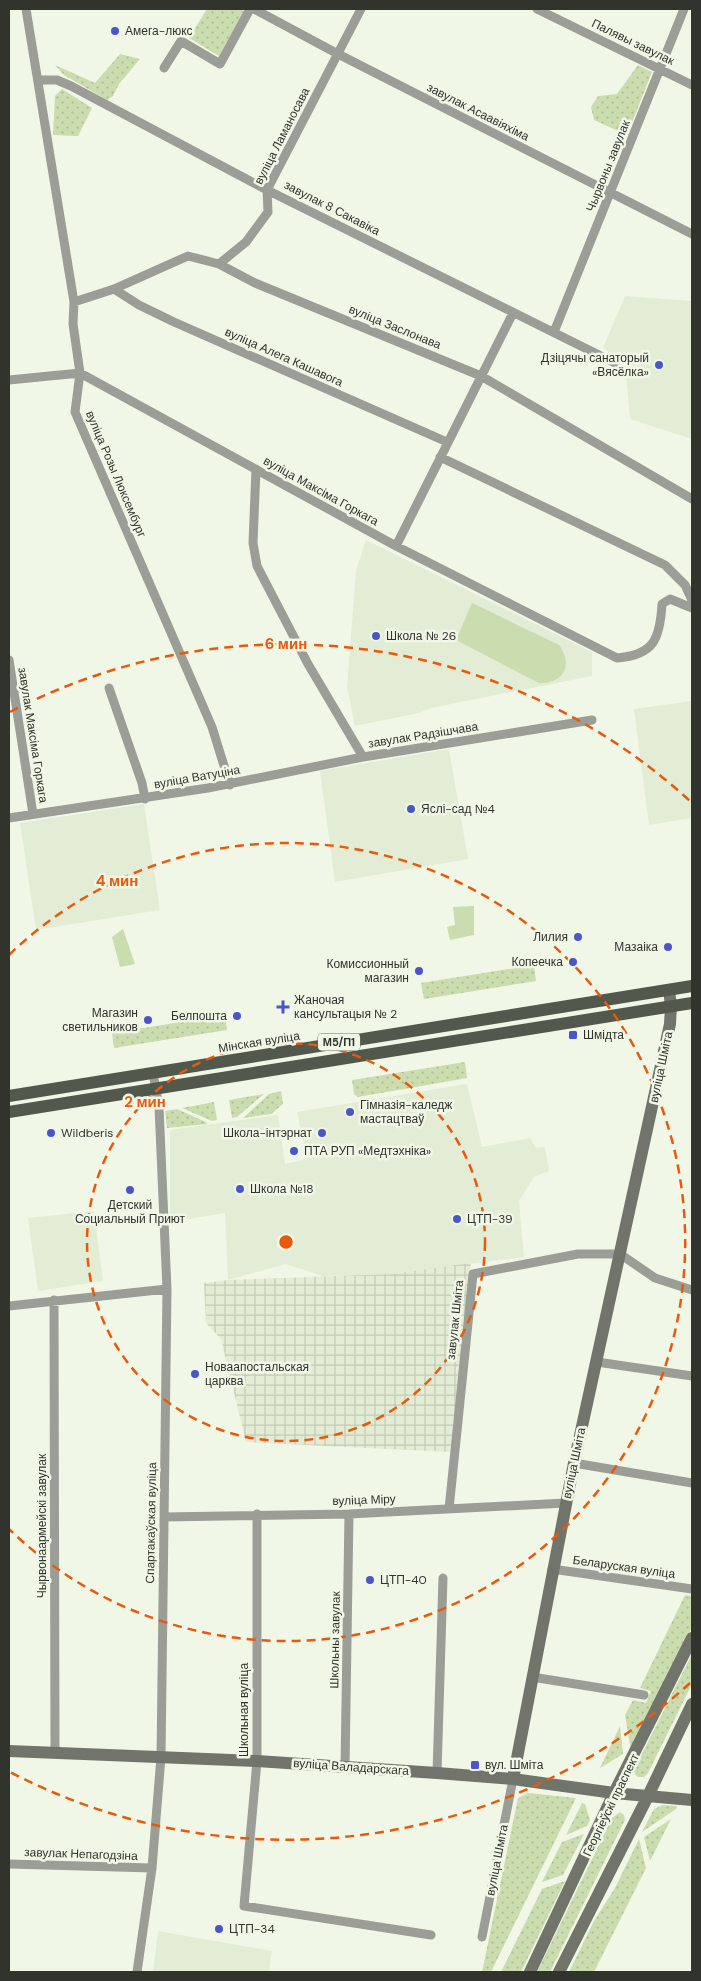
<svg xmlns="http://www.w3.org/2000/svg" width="701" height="1981" viewBox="0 0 701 1981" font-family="'DM Sans',sans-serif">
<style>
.built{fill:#e3ecd4}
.industrial{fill:url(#industrial-grid)}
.grass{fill:url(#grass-dots)}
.park{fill:#cbdcae}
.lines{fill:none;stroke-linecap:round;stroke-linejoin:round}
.street{stroke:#9b9e97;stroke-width:9}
.secondary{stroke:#71746b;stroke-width:12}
.primary{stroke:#53584c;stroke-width:12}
.ring{fill:none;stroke:#e8590c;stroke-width:2.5;stroke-dasharray:9 6}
.poi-dot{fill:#4a55ca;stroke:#f1f7e7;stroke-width:2}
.labels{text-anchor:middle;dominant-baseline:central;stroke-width:5;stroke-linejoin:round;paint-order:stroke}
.shield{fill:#f1f7e7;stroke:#6b6e65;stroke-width:1}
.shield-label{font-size:11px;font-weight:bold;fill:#31332d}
.poi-label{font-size:12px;fill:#31332d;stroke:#f1f7e7;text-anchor:start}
.street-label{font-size:12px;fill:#31332d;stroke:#f1f7e7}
.centre{fill:#e8590c;stroke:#f1f7e7;stroke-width:2.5}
.ring-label{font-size:15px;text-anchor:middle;font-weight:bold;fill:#e8590c;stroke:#f1f7e7;stroke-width:5;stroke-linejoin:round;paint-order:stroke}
</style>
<defs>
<pattern id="industrial-grid" width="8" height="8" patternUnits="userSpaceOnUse" patternTransform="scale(1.25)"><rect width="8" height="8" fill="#e3ecd4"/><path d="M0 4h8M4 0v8" fill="none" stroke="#c3cbb6"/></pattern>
<pattern id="grass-dots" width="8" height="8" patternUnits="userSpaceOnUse" patternTransform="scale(1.25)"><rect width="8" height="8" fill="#cbdcae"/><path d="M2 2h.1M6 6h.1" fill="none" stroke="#afbd96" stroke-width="1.8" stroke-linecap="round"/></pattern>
</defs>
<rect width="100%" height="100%" fill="#f1f7e7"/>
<path class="built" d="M625,296L692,301V439L630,419L625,363L603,348Z
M366,540L592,652V676L431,708L419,713L355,726L347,687L356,571Z
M692,701V818L649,825L634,709Z
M449,749L468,859L335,882L320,771Z
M144,804L160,910L36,930L20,823Z
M467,1084L482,1147L530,1138L536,1148L545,1147L549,1171L534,1177L519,1201L524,1257L392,1274L322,1276L286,1264L228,1280L225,1213L170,1222V1130L278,1115L285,1164L307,1159L297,1112Z
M94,1211L103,1281L38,1291L28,1218Z
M158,1931L272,1951L269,1972H153Z"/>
<path class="industrial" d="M471,1263L450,1452L246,1442L221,1339L206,1323L204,1283L228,1280L392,1274Z"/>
<path class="grass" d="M207,9H240L244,11L219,56L189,38Z
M120,54L140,59L119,84L113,96L107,100L64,75L55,65L95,83Z
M638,65L652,72L627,135L594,120L591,107L598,96L617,94Z
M62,89L92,108L78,136L53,135L55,96Z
M534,965L536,981L424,999L421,983Z
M225,1015L227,1030L114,1048L112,1033Z
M465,1062L467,1078L358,1097L354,1094L352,1080Z
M281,1091L283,1104L271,1114L243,1118L269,1094Z
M264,1094L237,1117L232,1118L229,1100Z
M214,1102L217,1120L212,1121L182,1108Z
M177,1109L206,1122L207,1124L167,1128L165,1111Z
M685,1595L692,1596V1627L631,1751L625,1715L633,1700L646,1703L651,1691L640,1688Z
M692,1654V1684L648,1773L644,1777H638L635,1774L634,1770Z
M620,1726L623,1754L600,1768Z
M528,1793L576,1798L491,1972H482L518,1798Z
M582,1803L585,1804L590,1820L587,1826L566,1835Z
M663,1805L677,1806L676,1809L642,1832L654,1809Z
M620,1812L624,1815L625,1820L550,1972H537L612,1818Z
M671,1819L650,1861L644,1837Z
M584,1834L563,1875L542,1882L562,1842Z
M639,1839L646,1868L594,1972H569L594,1921L615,1888Z
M565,1881L521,1972H501L542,1889Z"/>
<path class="park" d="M472,603L559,645C574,665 563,684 539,683L456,640Z
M474,906V935L450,940L447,927L455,925L453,907Z
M123,929L135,964L120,967L112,937Z"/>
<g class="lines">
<path class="street" d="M26,9L74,302L73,324L80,373L75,412L212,727L230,785
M254,9L338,54L692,234
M537,9L692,85
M164,68L181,41L220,64L250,9
M39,80H57L71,86L267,190L615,363
M219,264L246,242L268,212L267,190L361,9
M114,289L139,305L174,322L447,442
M74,302L114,289L188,256L219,264L255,283L481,376L692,499
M554,332L684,9
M9,380L80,373L396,546L617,658C654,655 660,639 662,604L670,599L692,608
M440,457L665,565L685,585L692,600
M256,469L253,543L257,566L308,664L363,757
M396,546L513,313
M9,660L33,814
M109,688L142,783L145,799
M9,818L208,788L363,757L592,720
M54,1300L55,1753
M9,1306L167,1289
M597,1362L692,1376
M574,1463L692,1483
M449,1509L473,1274L578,1254H620L655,1278L692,1290
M257,1514V1761L244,1906L431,1935
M164,1517L349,1514L565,1503
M552,1569L692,1589
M532,1677L644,1695
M345,1767L349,1514
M437,1773L443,1578
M9,1864L152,1868
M482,1937L513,1779
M137,1972L152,1868L161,1757L167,1289L159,1107L153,1073"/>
<path class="secondary" d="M9,1751L257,1761L437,1773L513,1779L614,1793L692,1800
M513,1779L574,1463L670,1024L671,1006L669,990
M530,1972L614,1793L692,1638
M559,1972L648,1796L692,1704"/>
<path class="primary" d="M9,1096L692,986
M9,1112L692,1003"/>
</g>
<g class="ring">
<circle cx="286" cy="1242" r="199"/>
<path d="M9 955A399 399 0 1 1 9 1529"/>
<path d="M690 1683A598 598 0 0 1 10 1772M10 712A598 598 0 0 1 690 801"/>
</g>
<g class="poi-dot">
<circle cx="115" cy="31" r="5"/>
<circle cx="659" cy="365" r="5"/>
<circle cx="376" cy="636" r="5"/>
<circle cx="411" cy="809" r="5"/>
<circle cx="578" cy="937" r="5"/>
<circle cx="668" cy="947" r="5"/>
<circle cx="573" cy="962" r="5"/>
<circle cx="419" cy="971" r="5"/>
<path d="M280.5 999.5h5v5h5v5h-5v5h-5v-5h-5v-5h5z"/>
<circle cx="237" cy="1016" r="5"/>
<circle cx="148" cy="1020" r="5"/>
<rect x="568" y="1030" width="10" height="10" rx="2.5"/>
<circle cx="350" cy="1112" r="5"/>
<circle cx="51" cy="1133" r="5"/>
<circle cx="322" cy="1133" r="5"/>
<circle cx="294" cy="1151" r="5"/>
<circle cx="240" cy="1189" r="5"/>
<circle cx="130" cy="1190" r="5"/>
<circle cx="457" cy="1219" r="5"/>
<circle cx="195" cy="1374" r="5"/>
<circle cx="370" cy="1580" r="5"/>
<rect x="470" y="1760" width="10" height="10" rx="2.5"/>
<circle cx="219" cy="1929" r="5"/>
</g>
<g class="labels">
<rect class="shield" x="318" y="1033.5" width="42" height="17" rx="4"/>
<g class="shield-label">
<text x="339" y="1042">М5/П1</text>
</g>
<g class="poi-label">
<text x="125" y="31">Амега-люкс</text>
<text x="649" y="358" text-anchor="end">Дзіцячы санаторый<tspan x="649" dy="14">«Вясёлка»</tspan></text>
<text x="386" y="636">Школа № 26</text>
<text x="421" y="809">Яслі-сад №4</text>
<text x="568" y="937" text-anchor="end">Лилия</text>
<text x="658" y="947" text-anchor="end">Мазаіка</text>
<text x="563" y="962" text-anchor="end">Копеечка</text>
<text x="409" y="964" text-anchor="end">Комиссионный<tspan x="409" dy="14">магазин</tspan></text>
<text x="294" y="1000">Жаночая<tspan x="294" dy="14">кансультацыя № 2</tspan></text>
<text x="138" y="1013" text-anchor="end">Магазин<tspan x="138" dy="14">светильников</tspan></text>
<text x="227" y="1016" text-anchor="end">Белпошта</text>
<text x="583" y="1035">Шмідта</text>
<text x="360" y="1105">Гімназія-каледж<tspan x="360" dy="14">мастацтваў</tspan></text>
<text x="61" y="1133">Wildberis</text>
<text x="312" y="1133" text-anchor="end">Школа-інтэрнат</text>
<text x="304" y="1151">ПТА РУП «Медтэхніка»</text>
<text x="250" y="1189">Школа №18</text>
<text x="130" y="1205" text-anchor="middle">Детский<tspan x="130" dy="14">Социальный Приют</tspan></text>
<text x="467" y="1219">ЦТП-39</text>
<text x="205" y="1367">Новаапостальская<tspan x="205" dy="14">царква</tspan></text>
<text x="380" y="1580">ЦТП-40</text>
<text x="485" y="1765">вул. Шміта</text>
<text x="229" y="1929">ЦТП-34</text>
</g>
<g class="street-label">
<text transform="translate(633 42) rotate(26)">Палявы завулак</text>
<text transform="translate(478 112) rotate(27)">завулак Асаавіяхіма</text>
<text transform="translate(282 136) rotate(-63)">вуліца Ламаносава</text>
<text transform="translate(608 166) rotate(-68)">Чырвоны завулак</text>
<text transform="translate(332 208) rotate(27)">завулак 8 Сакавіка</text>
<text transform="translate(395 327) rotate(22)">вуліца Заслонава</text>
<text transform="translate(284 357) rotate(24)">вуліца Алега Кашавога</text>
<text transform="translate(116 474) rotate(67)">вуліца Розы Люксембург</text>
<text transform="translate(321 491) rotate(29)">вуліца Максіма Горкага</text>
<text transform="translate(33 735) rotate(81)">завулак Максіма Горкага</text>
<text transform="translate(423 735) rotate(-9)">завулак Радзішчава</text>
<text transform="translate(197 777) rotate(-10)">вуліца Ватуціна</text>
<text transform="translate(259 1042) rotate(-9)">Мінская вуліца</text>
<text transform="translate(661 1067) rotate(-78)">вуліца Шміта</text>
<text transform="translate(455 1320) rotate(-84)">завулак Шміта</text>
<text transform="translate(574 1463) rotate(-78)">вуліца Шміта</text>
<text transform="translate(364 1500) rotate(-2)">вуліца Міру</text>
<text transform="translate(151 1523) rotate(-89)">Спартакаўская вуліца</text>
<text transform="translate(42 1526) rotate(-90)">Чырвонаармейскі завулак</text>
<text transform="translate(624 1567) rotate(8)">Беларуская вуліца</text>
<text transform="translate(335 1640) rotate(-89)">Школьны завулак</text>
<text transform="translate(244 1710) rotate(-90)">Школьная вуліца</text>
<text transform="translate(351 1767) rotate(4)">вуліца Валадарскага</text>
<text transform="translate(611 1805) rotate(-64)">Георгіеўскі праспект</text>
<text transform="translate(81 1854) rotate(2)">завулак Непагодзіна</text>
<text transform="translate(497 1860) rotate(-79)">вуліца Шміта</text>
</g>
</g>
<circle cx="286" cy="1242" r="8" class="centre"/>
<g class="ring-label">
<text x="286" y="649">6 мин</text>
<text x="117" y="886">4 мин</text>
<text x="145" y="1107">2 мин</text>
</g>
<rect width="701" height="1981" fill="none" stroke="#31332d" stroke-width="20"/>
</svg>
